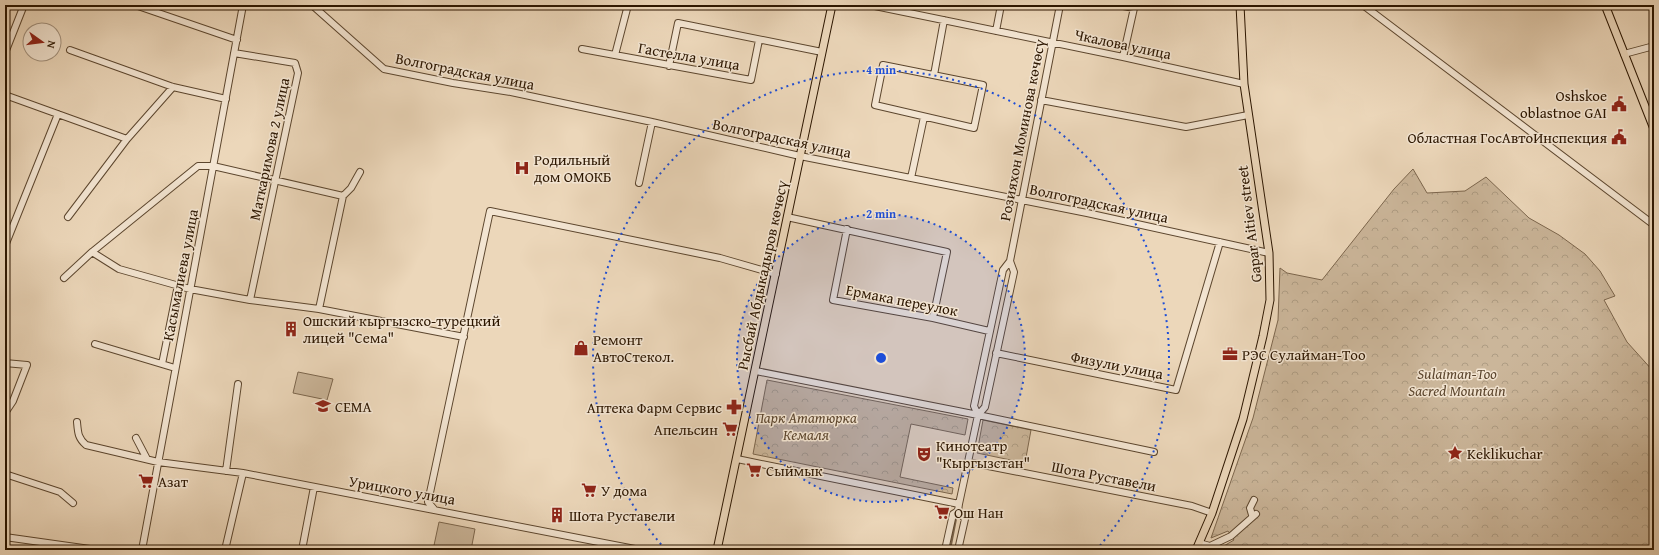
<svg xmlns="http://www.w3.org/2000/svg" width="1659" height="555" viewBox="0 0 1659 555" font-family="'Gentium Book Plus',serif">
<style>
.park{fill:url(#park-crowns);stroke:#7c664d}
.pitch{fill:#cbb69a;stroke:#7c664d}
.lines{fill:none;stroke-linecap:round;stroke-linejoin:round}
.stream{stroke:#78624a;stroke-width:2}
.minor-casing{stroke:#5c462e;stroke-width:8}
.major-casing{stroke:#2c1600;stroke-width:9}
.minor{stroke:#f3e5d2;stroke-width:6}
.major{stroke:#ecd7ba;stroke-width:7}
.ring{fill:none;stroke:#1d4ed8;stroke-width:2;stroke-dasharray:2 4}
.labels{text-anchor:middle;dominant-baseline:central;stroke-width:3;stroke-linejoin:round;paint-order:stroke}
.street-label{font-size:15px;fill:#2c1600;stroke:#f3e5d2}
.poi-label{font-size:15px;fill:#2c1600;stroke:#f3e5d2;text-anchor:start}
.park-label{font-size:15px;font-style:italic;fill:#5c462e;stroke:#f3e5d2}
.centre{fill:#1d4ed8;stroke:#f3e5d2;stroke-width:2}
.ring-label{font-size:12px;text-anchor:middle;font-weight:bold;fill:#1d4ed8;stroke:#f3e5d2;stroke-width:3;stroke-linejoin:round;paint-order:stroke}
</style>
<defs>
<pattern id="park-crowns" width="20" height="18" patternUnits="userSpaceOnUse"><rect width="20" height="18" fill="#cbb69a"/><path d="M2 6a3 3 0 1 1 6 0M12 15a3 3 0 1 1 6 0" fill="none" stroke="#ae9c83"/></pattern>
</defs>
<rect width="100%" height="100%" fill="#ecd7ba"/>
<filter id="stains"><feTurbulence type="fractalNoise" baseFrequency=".005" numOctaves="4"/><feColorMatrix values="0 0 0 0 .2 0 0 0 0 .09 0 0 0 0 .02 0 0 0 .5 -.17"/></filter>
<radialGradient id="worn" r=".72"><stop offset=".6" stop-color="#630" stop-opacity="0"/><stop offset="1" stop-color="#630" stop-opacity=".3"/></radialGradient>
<path class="park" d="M1413,169L1427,193L1465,191L1486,177L1529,218L1559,235L1585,254L1600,271L1615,296L1604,300L1627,342L1654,372V550H1217L1234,540L1228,531L1211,538L1253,418L1278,320L1280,268L1287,273L1322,280L1394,189Z
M767,380L968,419L965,435L911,424L900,477L953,488L952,494L753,454Z
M983,420L1031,430L1025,463L977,453Z"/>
<path class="pitch" d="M298,372L333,379L327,400L293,393Z
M439,522L475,529L471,550H433Z"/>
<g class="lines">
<path class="stream" d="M950,550L956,519"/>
<g class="minor-casing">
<path id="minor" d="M135,5L237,40
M312,5L384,69L453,83L511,92L652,122L800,156L1087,213L1269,253
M870,5L1123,57L1244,84
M1118,5L1134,8L1123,57
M1363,5L1654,225
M996,31L1001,5
M582,49L751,80L759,40
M70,50L173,87L226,99
M5,53L24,5
M234,53L295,63L298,73L250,300
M1624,54L1654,46
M615,55L628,5
M883,65L983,85L974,128L875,105Z
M669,66L678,23L822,52
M934,75L944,20
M5,95L127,139
M1041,100L1186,127L1248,115
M911,178L924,117
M639,183L652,122
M343,196L213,166H198L92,252L119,269L190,289L250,300L319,309L464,337
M68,217L127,139L173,87
M787,217L947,252L933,318
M847,229L833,300L933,318L989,331
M5,246L58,114
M64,278L92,252
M319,309L343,196L351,188L360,172
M95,344L175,368
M996,353L1176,390L1220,242
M5,363L27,365L13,401L5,413
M162,364L178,285
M756,371L978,415L1154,452
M978,415L974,406L1003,270L1010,261L1060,5
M77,422C78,433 78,438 86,445L158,462L243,473L640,550
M136,438L147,459
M737,459L959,504
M968,462L1192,506L1212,513
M226,471L238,384
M5,474L60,492L73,503
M434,509L428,502L490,211L720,258L776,274
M1252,515L1250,508L1254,500
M5,537L97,550
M1199,543L1210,546L1231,536L1256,514
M142,550L243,5
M225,550L243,473
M302,550L314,487
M945,550L953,514L958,511
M958,550L965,519L958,511L959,504L978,415L985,407L1014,272L1010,261"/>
</g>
<g class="major-casing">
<path id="major" d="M1605,5L1654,129
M717,550L832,5
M1196,550L1212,513L1243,419L1263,336L1270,300L1269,253L1244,84L1240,5"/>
</g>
<use href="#minor" class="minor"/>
<use href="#major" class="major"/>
</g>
<circle cx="881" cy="358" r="144" fill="#1d4ed8" fill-opacity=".12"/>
<g class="ring">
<circle cx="881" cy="358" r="144"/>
<path d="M665 549A288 288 0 1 1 1097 549"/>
</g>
<defs>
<g id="civic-bare" transform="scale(1.2)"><path d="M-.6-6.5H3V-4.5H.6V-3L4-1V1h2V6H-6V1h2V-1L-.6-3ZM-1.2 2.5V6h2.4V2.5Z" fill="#8f2418" stroke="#f3e5d2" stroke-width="2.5" paint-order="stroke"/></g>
<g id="hospital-bare" transform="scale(1.2)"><path d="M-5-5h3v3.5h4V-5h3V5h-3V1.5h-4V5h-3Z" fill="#8f2418" stroke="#f3e5d2" stroke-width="2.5" paint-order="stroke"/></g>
<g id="building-bare" transform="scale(1.2)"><path d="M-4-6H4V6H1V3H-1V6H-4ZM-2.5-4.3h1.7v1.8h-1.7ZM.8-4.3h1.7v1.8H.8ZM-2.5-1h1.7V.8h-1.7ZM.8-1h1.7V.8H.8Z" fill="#8f2418" stroke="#f3e5d2" stroke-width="2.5" paint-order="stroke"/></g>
<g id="shop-bare" transform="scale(1.2)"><path d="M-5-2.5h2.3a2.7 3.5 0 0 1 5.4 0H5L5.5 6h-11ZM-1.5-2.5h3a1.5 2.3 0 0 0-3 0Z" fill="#8f2418" stroke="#f3e5d2" stroke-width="2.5" paint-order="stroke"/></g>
<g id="office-bare" transform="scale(1.2)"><path d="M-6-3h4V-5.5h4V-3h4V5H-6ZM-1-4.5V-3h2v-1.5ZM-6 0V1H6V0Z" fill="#8f2418" stroke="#f3e5d2" stroke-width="2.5" paint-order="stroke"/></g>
<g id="school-bare" transform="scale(1.2)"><path d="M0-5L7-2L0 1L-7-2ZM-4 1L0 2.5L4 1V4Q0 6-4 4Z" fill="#8f2418" stroke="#f3e5d2" stroke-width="2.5" paint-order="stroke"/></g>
<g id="pharmacy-bare" transform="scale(1.2)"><path d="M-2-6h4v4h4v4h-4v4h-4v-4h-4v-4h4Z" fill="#8f2418" stroke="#f3e5d2" stroke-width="2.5" paint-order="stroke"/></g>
<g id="supermarket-bare" transform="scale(1.2)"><path d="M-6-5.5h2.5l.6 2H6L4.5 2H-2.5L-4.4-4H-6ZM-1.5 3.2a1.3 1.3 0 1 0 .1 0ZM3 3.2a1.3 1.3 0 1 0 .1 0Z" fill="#8f2418" stroke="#f3e5d2" stroke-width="2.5" paint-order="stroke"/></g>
<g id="sight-bare" transform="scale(1.2)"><path d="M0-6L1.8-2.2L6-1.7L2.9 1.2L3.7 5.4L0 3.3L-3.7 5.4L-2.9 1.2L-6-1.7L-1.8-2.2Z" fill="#8f2418" stroke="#f3e5d2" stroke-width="2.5" paint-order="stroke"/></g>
<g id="theatre-bare" transform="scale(1.2)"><path d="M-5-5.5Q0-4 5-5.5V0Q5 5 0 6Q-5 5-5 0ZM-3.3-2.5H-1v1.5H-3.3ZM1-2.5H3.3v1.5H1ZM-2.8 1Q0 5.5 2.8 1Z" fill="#8f2418" stroke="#f3e5d2" stroke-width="2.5" paint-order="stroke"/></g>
</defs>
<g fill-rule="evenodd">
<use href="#civic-bare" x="1619" y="104"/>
<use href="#civic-bare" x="1619" y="137"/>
<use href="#hospital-bare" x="522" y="168"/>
<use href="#building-bare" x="291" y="329"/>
<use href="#shop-bare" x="581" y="348"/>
<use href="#office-bare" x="1230" y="354"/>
<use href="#school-bare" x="323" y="406"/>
<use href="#pharmacy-bare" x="734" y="407"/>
<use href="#supermarket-bare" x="730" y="429"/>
<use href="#sight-bare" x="1455" y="453"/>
<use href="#theatre-bare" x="924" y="454"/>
<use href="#supermarket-bare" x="754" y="470"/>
<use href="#supermarket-bare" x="146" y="481"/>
<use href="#supermarket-bare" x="589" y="490"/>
<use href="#supermarket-bare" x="942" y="512"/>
<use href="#building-bare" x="557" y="515"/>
</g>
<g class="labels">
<g class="street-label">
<text transform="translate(1123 44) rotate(12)">Чкалова улица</text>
<text transform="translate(689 56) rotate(10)">Гастелла улица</text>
<text transform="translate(465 71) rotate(11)">Волгоградская улица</text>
<text transform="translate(1022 130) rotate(-79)">Розияхон Моминова көчөсү</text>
<text transform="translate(782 138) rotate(12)">Волгоградская улица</text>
<text transform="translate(269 149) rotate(-78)">Маткаримова 2 улица</text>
<text transform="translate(1099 203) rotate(12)">Волгоградская улица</text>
<text transform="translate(1249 224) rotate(-97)">Gapar Aitiev street</text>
<text transform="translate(180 275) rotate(-79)">Касымалиева улица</text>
<text transform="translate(762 275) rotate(-78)">Рысбай Абдыкадыров көчөсү</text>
<text transform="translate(902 300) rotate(11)">Ермака переулок</text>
<text transform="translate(1117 365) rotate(11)">Физули улица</text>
<text transform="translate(1104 476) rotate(11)">Шота Руставели</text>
<text transform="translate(402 490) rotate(10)">Урицкого улица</text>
</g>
<g class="poi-label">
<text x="1607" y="95" text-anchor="end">Oshskoe<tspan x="1607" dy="17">oblastnoe GAI</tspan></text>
<text x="1607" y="137" text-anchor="end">Областная ГосАвтоИнспекция</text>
<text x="534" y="159">Родильный<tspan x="534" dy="17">дом ОМОКБ</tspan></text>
<text x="303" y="320">Ошский кыргызско-турецкий<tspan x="303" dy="17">лицей "Сема"</tspan></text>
<text x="593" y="339">Ремонт<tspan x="593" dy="17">АвтоСтекол.</tspan></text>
<text x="1242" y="354">РЭС Сулайман-Тоо</text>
<text x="335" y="406">СЕМА</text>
<text x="722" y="407" text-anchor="end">Аптека Фарм Сервис</text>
<text x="718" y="429" text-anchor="end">Апельсин</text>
<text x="936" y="445">Кинотеатр<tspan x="936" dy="17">"Кыргызстан"</tspan></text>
<text x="1467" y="453">Keklikuchar</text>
<text x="766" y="470">Сыймык</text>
<text x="158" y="481">Азат</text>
<text x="601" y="490">У дома</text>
<text x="954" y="512">Ош Нан</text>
<text x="569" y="515">Шота Руставели</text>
</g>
<g class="park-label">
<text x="1457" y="373">Sulaiman-Too<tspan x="1457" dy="17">Sacred Mountain</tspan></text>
<text x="806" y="417">Парк Ататюрка<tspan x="806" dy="17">Кемаля</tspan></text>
</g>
</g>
<circle cx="881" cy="358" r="6" class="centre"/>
<g class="ring-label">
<text x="881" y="74">4 min</text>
<text x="881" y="218">2 min</text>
</g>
<rect width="1659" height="555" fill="none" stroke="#ecd7ba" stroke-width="20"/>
<rect x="6" y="6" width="1647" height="543" fill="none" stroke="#2c1600" stroke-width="2"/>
<rect x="10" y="10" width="1639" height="535" fill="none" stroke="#2c1600"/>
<g transform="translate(42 42) rotate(104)"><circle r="19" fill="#f3e5d2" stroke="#a3927e"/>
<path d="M0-3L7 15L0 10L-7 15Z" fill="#8f2418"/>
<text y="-6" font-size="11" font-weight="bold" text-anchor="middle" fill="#2c1600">N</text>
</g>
<rect width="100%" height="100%" filter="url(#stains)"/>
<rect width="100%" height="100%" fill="url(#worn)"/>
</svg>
